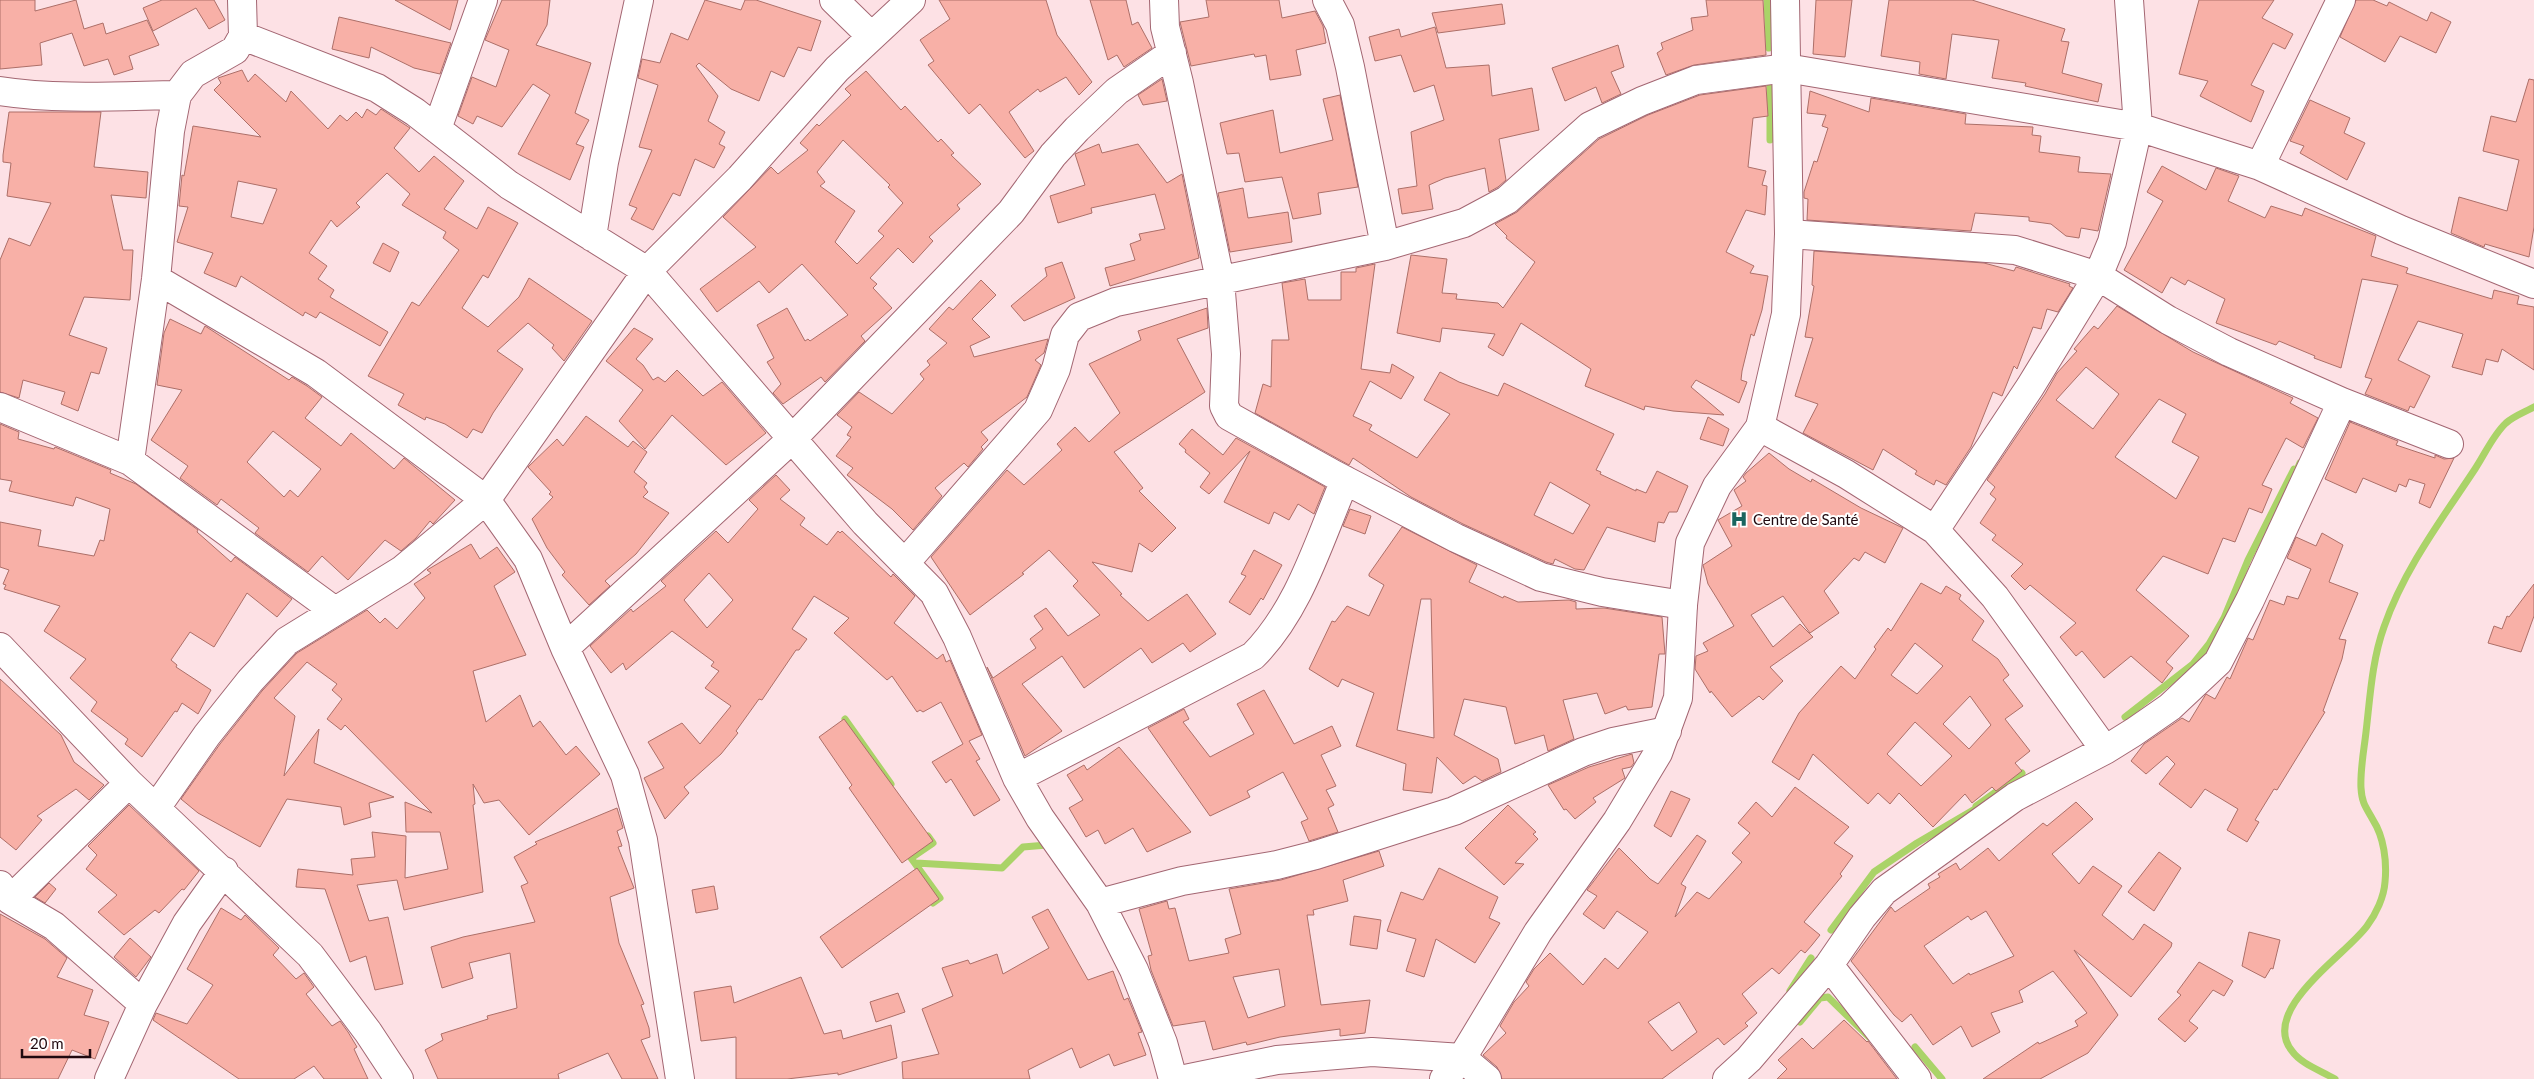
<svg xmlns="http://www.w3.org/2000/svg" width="2534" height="1079" viewBox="0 0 2534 1079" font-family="Lato,sans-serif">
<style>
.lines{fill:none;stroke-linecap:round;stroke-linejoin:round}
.stream{stroke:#aad368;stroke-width:7}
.building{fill:#f8b0a7;stroke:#ad6f68;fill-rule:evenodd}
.minor-casing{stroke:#a36672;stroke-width:30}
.major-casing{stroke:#a36672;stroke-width:30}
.minor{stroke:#fff;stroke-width:28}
.major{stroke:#fff;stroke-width:28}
.labels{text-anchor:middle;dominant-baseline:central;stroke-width:4;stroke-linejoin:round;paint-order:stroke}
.poi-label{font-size:15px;fill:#20090f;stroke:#fff;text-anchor:start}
</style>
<rect width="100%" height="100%" fill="#fde1e5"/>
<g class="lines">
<path class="stream" d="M1767,0L1769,48
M1770,77V140
M2125,717L2193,664L2209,644L2224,618L2248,560L2294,469L2297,470L2300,463
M845,719L891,784
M928,836L933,843L911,858L940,898L933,903
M916,863L1002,868L1023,847L1047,845
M1831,930L1874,872L1917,843L1975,809L1976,806L2022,773
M1790,991L1811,958
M1800,1022L1820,998L1828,997L1869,1037
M1915,1047L1942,1079
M2335,1079C2322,1071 2301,1064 2292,1051C2259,1010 2346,955 2367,926C2376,914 2384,897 2385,882C2387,862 2384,837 2373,820C2366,807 2362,804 2361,788C2360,770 2364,750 2366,732C2370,698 2372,660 2384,627C2404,569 2442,519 2475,469C2485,454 2493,435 2506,423C2514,416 2525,412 2534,407"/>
</g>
<path class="building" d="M0,0H35V11L76,0L84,29L103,23L106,34L147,20L159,45L129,56L133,69L114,75L108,59L84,66L72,33L40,43L42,65L0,69Z
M162,0H214L225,20L209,29L196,8L153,31L143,8Z
M395,0H458L450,30Z
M502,0H550L547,25L536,45L591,63L575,113L589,120L576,144L584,147L570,180L518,154L550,95L533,84L502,127L477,116L473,124L458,116L472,77L496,87L509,50L485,40Z
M705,0L741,10L745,0H756L821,21L811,51L798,47L784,77L771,71L759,101L731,89L699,63L696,66L718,96L708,121L725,132L719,144L725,147L714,168L695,159L680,196L673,193L653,230L631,219L637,208L629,205L652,150L639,147L658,85L638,78L642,59L660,63L671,33L688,40Z
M939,0H1046L1057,35L1092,82L1079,95L1066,77L1040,92L1038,89L1009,112L1034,151L1025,158L980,104L969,114L928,65L934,61L920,40L950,19Z
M1090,0H1126L1132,25L1138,22L1152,48L1124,67L1117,55L1108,60Z
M1206,0H1279L1282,18L1315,11L1323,26L1326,43L1296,50L1301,75L1270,80L1266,55L1255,57L1254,54L1191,66L1180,22L1209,17Z
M1706,0H1763L1766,55L1694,65L1666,75L1657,53L1663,49L1661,43L1693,30L1691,18L1708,16Z
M1816,0H1852L1845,57L1813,54Z
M1889,0H1972L2065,29L2061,41L2069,42L2062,73L2102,84L2098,102L2025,86L2026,83L1992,78L1999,40L1952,34L1946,79L1919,74L1920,62L1881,56Z
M2199,0H2274L2262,18L2293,34L2285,49L2273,43L2251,85L2264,91L2251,122L2200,96L2208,81L2179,74Z
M2356,0H2373L2387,6L2389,2L2427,21L2431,12L2451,22L2436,53L2400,36L2385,62L2340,37Z
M1502,4L1505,24L1438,33L1432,13Z
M339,17L451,43L440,74L414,68L371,47L369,58L332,49Z
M1435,27L1446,68L1489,65L1492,96L1532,88L1539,130L1499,139L1506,180L1498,187L1489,192L1485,168L1445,178L1429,185L1433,209L1402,214L1398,189L1417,186L1411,132L1444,120L1434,85L1414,92L1401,55L1375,61L1369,37L1399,29L1401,37Z
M1618,45L1624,67L1611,72L1621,94L1602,103L1596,87L1565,101L1552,68Z
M242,70L248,82L255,74L286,102L291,91L328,129L340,115L347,121L356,112L362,118L367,109L376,115L381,109L410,128L394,148L419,172L434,156L464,181L444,209L477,229L488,207L518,223L488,278L483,275L462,308L488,327L519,297L529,278L592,321L564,361L552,348L554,345L528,323L497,351L523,369L493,413L482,433L473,429L467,438L445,424L426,417L425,420L398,405L404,394L368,376L412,302L419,306L459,250L443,238L446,232L402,205L410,194L387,173L356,203L360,207L337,227L331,220L309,253L327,266L318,279L334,290L330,297L388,332L380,346L320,312L316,318L305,312L303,316L241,276L236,287L204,273L213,253L177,242L188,207L179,206L182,175L184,176L193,126L261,137L214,90L221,83L218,78ZM238,181L277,189L263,224L231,217Z
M866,71L901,110L905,106L938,142L941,139L954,153L951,155L981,184L957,205L960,209L929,237L933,241L913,263L898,248L870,278L877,284L873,288L892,308L861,336L865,341L825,382L821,377L783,404L773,393L781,384L767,362L774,358L757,325L787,308L805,341L808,339L810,341L848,315L802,264L769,293L759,281L717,312L700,289L756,247L723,217L771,167L778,174L808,150L800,143L817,124L819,126L851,95L845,89ZM843,140L890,185L888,187L903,203L878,231L884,236L857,264L835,242L855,211L820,186L825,182L817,172Z
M1162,79L1167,101L1143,105L1138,95Z
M2529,79L2534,80V227L2529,257L2485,244L2484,247L2451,233L2459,197L2507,211L2519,160L2483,151L2491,116L2516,122Z
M1766,86L1768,116L1753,118L1748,167L1766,171L1762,185L1767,186L1765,215L1746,210L1726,252L1754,266L1750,273L1768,276L1762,310L1754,336L1751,334L1742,371L1741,380L1747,382L1739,403L1696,380L1691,387L1724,415L1673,411L1645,406L1644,410L1585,386L1591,369L1521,323L1503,356L1488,347L1495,334L1442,328L1440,342L1397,333L1411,255L1447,259L1442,293L1457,294L1456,299L1498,303L1503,308L1535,262L1506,238L1507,236L1495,224L1517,212L1599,139L1648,115L1700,95Z
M1810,91L1869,112L1871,98L1966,114L1965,124L2033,127L2032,135L2041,136L2039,152L2080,157L2078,172L2111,174L2098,231L2081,228L2079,238L2066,236L2051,224L2029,221V217L1975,213L1971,231L1807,220L1808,199L1804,198V192L1814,161L1817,162L1828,128L1822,126L1826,115L1807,113Z
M1340,95L1358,187L1318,193L1321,214L1293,219L1282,177L1245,182L1239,153L1227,154L1220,123L1273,110L1280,153L1333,140L1323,99Z
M2310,100L2350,118L2344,133L2365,143L2347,180L2300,153L2304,146L2290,141Z
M9,112H101L94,167L148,172L146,198L111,195L123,250H133L130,300L84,297L69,335L107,348L99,374L91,372L78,411L61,404L65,392L23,380L19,398L0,392V260L9,238L30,246L51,203L7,196L11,163L3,162V155Z
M1099,144L1102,153L1138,144L1167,183L1182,174L1199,258L1110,286L1105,268L1135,260L1130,244L1141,240L1139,234L1165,229L1155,194L1091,208L1092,213L1058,223L1050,196L1085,185L1075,154Z
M2162,166L2206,190L2216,168L2239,176L2228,201L2265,218L2271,206L2302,216L2305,208L2376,236L2371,256L2408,268L2406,273L2492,299L2494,290L2519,296L2517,304L2534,307V370L2502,349L2498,362L2486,359L2482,375L2452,367L2463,334L2418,321L2398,360L2430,376L2414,408L2410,406L2408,411L2365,394L2372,379L2365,377L2398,285L2362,279L2341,368L2314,358L2315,356L2279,341L2276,345L2216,323L2225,299L2188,280L2185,285L2171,277L2162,293L2124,270L2163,201L2147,192Z
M1243,188L1248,218L1288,212L1292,242L1230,252L1218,193Z
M383,243L399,252L390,272L373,263Z
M1814,251L1984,263L2014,271L2016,267L2070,284L2069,286L2073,288L2058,312L2047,309L2041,329L2033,327L2017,369L2014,366L2002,396L1993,392L1971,447L1946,485L1936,480L1934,485L1915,474L1917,471L1883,449L1873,470L1803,433L1818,404L1795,396L1813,338L1805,337L1814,286L1812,285Z
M1062,262L1075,298L1024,321L1011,306L1047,276L1045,268Z
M1375,264L1361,369L1390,373L1392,364L1414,377L1401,399L1370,381L1353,416L1372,425L1369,430L1417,458L1450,414L1424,400L1440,372L1459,382L1498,396L1504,383L1614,434L1596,470L1601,472L1600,474L1636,491V489L1646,493L1657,471L1688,486L1677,512H1669L1664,523L1658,522L1655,542L1607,527L1584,570L1575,569L1555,559L1553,564L1546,562L1463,524L1411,497L1353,458L1349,465L1255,413L1263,384L1271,387L1272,340H1289L1282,283L1305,279L1308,300H1341V272H1356V268ZM1550,482L1590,505L1573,534L1534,515Z
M981,280L996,295L972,319L990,337L970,346L974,357L1048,339L1044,353L1035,360L1041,365L1027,397L981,432L988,440L981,447L983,449L968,467L964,463L935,488L942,496L913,530L892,509L847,475L853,468L836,456L851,437L847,435L852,427L837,415L859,392L892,414L924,379L920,374L930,365L927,361L947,343L929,329L949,307L953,310Z
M2117,306L2193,352L2293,398L2290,403L2318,418L2303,448L2286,438L2262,485L2272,489L2262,513L2249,508L2235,542L2223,538L2208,574L2163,556L2136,590L2189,636L2166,662L2173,668L2162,683L2131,656L2104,678L2082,651L2076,656L2060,637L2076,623L2030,585L2025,590L2011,576L2023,564L1992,540L1996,535L1980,523L1996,499L1990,494L1995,487L1987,480L2045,394L2057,373L2077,351L2074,349L2094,326L2098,329ZM2086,367L2119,394L2093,429L2056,400ZM2159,399L2186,414L2172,442L2199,457L2176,499L2115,457Z
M1207,308L1208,328L1177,339L1205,392L1114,452L1143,488L1139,491L1176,528L1152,552L1139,543L1132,572L1092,562L1122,594L1120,595L1148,621L1187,594L1216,634L1190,652L1183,643L1152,663L1141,648L1084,688L1062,656L1022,684L1062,731L1025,756L987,667L993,678L1036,648L1030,639L1043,629L1034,616L1046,608L1068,636L1100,615L1073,586L1078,581L1049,550L1022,573L1024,574L970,615L931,557L1007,470L1024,485L1062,450L1057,444L1075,427L1089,442L1120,413L1089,364L1141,340L1138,331Z
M170,319L201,334L205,326L289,380L292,377L307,386L322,397L305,418L341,446L351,433L394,469L404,458L455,500L433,524L430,521L416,538L401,551L385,540L348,580L322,556L308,572L255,533L259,528L221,499L217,505L180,478L188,466L151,440L182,390L157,385L164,333ZM273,431L321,469L298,497L290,490L284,497L247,462Z
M634,328L653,339L636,359L643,365L653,380L658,377L665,382L677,370L703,396L722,382L766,433L726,465L672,415L645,449L619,421L643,390L606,361Z
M586,416L628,447L633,441L647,452L634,472L647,483L644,487L648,492L643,497L669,513L636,554L605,581L610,586L589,605L562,575L565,572L547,548L532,519L553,497L549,494L551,492L528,467L557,439L563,446Z
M1708,417L1729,429L1723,446L1700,439Z
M2350,422L2398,441L2396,445L2435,458V455L2444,459L2454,458L2430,508L2419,503L2425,484L2409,479L2406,487L2399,484L2396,492L2363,478L2356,493L2325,479Z
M0,424L19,432L18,439L54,449L55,447L111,470L110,473L136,484L198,530L197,532L231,562L235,557L292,599L277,617L247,593L214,647L190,632L171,660L177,665L176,667L211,690L198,714L182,703L177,712L175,711L142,757L125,744L128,739L91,711L97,702L70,678L86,659L44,631L60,606L4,589L6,585L3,584L9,570L0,567V522L41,530L38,546L94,556L100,540L104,541L110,509L76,497L73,506L9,491L12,481L0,479Z
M1192,429L1223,455L1236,438L1325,487L1314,514L1298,504L1289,520L1274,512L1269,524L1224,502L1250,451L1209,494L1200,487L1210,473L1185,452L1186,450L1179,444Z
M1769,453L1789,469L1811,482L1812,479L1861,508L1903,528L1885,563L1865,552L1859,561L1854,558L1824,591L1839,613L1810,633L1783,596L1751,615L1773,647L1800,624L1813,637L1770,667L1783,681L1763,700L1759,696L1732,717L1711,691L1710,693L1695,669L1696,656L1708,651L1703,643L1734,626L1708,584L1703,565L1732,546L1718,520L1742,506L1734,490L1746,481L1743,477L1746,473Z
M776,475L790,490L780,499L805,518L800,525L827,545L838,531L840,533L842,531L891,577L893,574L915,596L894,623L937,659L943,654L946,662L950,660L982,735L969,741L980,759L976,761L1000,800L974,816L951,779L946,783L932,762L963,744L941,702L923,712L920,710L917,712L892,676L887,680L834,633L849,618L814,596L792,629L807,639L799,650H796L762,700L759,699L736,731L738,733L721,754L684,787L689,793L665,819L644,778L664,768L648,742L682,723L700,744L731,706L705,688L719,671L711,666L714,662L672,631L626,670L623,663L611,673L590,646L631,609L633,612L666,586L661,581L716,531L728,543L758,509L749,500ZM709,573L733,600L707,628L684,600Z
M1350,509L1371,516L1365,534L1343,526Z
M1402,527L1477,565L1469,582L1503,598L1504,596L1518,602L1569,600L1576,602V609L1604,608L1662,617L1665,654H1659L1652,707L1628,710L1626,706L1605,714L1597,693L1563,700L1574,739L1548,751L1544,735L1515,744L1506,707L1464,699L1454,735L1498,759L1501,772L1482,781L1475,776L1463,784L1437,757L1432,793L1403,790L1406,764L1356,746L1374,693L1342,679L1338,687L1309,669L1332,621L1335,622L1347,606L1369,616L1384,585L1369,576V574ZM1421,599H1431L1434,738L1397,730Z
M2322,533L2343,545L2329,582L2358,593L2339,639L2346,640L2342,659L2323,711L2325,712L2277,790L2274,789L2255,820L2259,822L2247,842L2227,830L2238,809L2205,789L2191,808L2159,784L2175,764L2167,756L2146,774L2131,761L2144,744L2182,718L2189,722L2206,694L2215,699L2227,677L2230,679L2248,638L2253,640L2270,600L2284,605L2287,596L2298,599L2311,569L2287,558L2296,537L2316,546Z
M471,544L480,559L497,547L515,572L494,586L526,655L473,671L486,722L520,695L533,727L540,721L566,755L576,746L600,774L529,835L499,800L484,803L473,784L475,804L473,805L483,892L404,910L397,880L357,885L369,921L388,917L403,984L375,990L366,956L350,962L325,889L296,887L298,869L353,875L351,859L375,857L372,832L406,836L405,878L448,869L440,832H406L405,802L432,813L345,725L341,730L327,719L342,699L332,690L337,684L307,662L274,698L295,716L284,776L319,729L314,763L394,797L369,803L371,817L344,825L341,807L287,799L260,847L198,813L181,799L220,744L262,691L297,653L367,610L380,623L385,618L397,629L425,598L414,584L431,573L427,570Z
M1254,550L1282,565L1263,600L1261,598L1250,615L1229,602L1246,576L1241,574Z
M1921,583L1941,594L1946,586L1961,595L1959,599L1984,621L1972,640L1998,659L2009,675L2003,680L2023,706L2005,719L2030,751L2015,763L2022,771L1996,791L1992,787L1972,803L1965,794L1933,827L1899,793L1890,804L1878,793L1868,804L1813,754L1799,780L1772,762L1799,713L1841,666L1855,679L1876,649L1874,647L1888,628L1891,631ZM1915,643L1943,666L1917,694L1891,675ZM1970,696L1991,725L1969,749L1943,724ZM1915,722L1952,756L1921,786L1887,754Z
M2534,584V616L2521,652L2488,643L2494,626L2502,629L2507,616L2509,617Z
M0,679L61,735L74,762L104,785L89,800L76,789L37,816L42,820L16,850L0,837Z
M1264,690L1294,744L1332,726L1341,746L1321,755L1336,786L1326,790L1334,805L1328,808L1338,832L1309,841L1301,822L1308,819L1283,772L1247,791L1250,797L1210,816L1148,728L1184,709L1189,719L1183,722L1210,757L1254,734L1237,704Z
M844,719L933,841L902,863L849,788L852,785L819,737Z
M1119,747L1191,832L1147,852L1133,828L1105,844L1098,830L1086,837L1069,808L1083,800L1067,775L1084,765L1087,770Z
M1632,754L1634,763L1631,767L1622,769L1625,778L1593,798L1596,802L1575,819L1566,809L1564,810L1548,785L1589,767Z
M1795,787L1849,827L1834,843L1853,856L1840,874L1842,876L1804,922L1820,935L1812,945L1805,953L1801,950L1779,974L1772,968L1742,994L1757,1013L1745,1023L1748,1026L1724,1045L1718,1038L1662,1079H1502L1497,1067L1483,1055L1506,1033L1500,1026L1514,1002L1529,986L1526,982L1534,969L1550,953L1583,985L1605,958L1618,969L1648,932L1617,911L1604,929L1583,914L1597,896L1587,890L1619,848L1650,879L1658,884L1697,835L1706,841L1681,884L1686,887L1675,917L1697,892L1709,899L1742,862L1732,853L1750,833L1738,823L1756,802L1772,817ZM1679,1002L1697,1032L1672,1051L1648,1022Z
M1671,791L1690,799L1671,837L1654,826Z
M2076,802L2093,819L2052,854L2079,884L2093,866L2122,886L2102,915L2133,940L2144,924L2172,943L2171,947L2131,997L2074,950L2118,1015L2088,1053L2040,1079H1983L2038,1042L2039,1044L2078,1026L2075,1021L2087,1013L2053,971L2019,991L2023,1002L1991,1013L2000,1032L1972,1047L1961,1026L1933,1045L1911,1014L1902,1022L1894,1015L1851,961L1891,907L1895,912L1930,888L1928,884L1940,877L1938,874L1956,863L1960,870L1988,848L1999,861L2043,823L2047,826ZM1986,911L2014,956L1970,975L1969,973L1953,984L1924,946L1968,916L1971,920Z
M129,805L199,871L184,890L182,889L159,913L155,910L124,935L98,912L117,895L86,869L97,855L88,846Z
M1508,805L1536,832L1533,834L1538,839L1515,863L1524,864L1504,885L1465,848Z
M617,808L623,828L617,831L622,846L618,847L634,888L610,897L619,943L644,1004L641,1005L649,1028L650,1037L641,1040L658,1079H622L608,1053L558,1074L559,1079H438L425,1050L443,1040L441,1034L488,1019L487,1016L517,1008L510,953L469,963L473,978L442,988L431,947L463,937L535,922L521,886L528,883L514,857L537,844L535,842Z
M1379,851L1384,866L1343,880L1348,901L1313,910L1314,915H1307L1321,1005L1370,1000L1365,1033L1340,1036V1029L1280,1037L1247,1045L1246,1042L1213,1050L1205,1021L1173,1026L1151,970L1148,956L1152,955L1139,909L1167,901L1169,909L1175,908L1189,961L1229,953L1225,939L1241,934L1229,889L1281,880ZM1279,969L1285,1006L1248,1018L1233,977Z
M2159,852L2181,868L2154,911L2128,892Z
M917,868L939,899L842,968L820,937Z
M1439,868L1498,897L1489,918L1500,923L1475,963L1436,939L1424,977L1406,971L1416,939L1387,931L1401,892L1423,900Z
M49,883L56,889L45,903L35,897Z
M714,886L718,909L696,913L692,890Z
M221,908L241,920L245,915L279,948L273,955L296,979L304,973L314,987L306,994L332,1026L340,1021L348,1032L357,1047L354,1049L368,1079H324L314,1066L294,1079H239L153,1020L156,1013L187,1024L213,985L187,969Z
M1048,909L1088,980L1113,971L1124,1000L1128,998L1142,1032L1138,1033L1146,1055L1114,1066L1109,1054L1080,1068L1072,1048L1028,1070L1030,1079H903L902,1062L939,1054L922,1009L953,996L942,968L968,960L970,964L997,954L1003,974L1049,948L1032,917Z
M0,914L45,939L67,958L57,977L93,990L84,1015L109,1022L95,1059L72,1050L58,1079H0Z
M1354,916L1381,920L1377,949L1350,945Z
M2249,932L2280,940L2273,969L2271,968L2265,978L2242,966Z
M130,938L151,957L136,977L114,957Z
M2199,962L2233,981L2224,996L2213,990L2189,1021L2198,1028L2185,1042L2158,1019L2181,995L2177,992Z
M801,977L824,1034L841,1030L843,1039L891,1025L897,1058L838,1075V1073L787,1079H736V1037L701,1041L694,992L731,986L734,1003Z
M898,993L905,1012L876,1022L870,1002Z
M1844,1020L1867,1042L1868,1041L1897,1079H1777L1787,1069L1778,1060L1802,1038L1813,1049Z"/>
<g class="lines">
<g class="minor-casing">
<path id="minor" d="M834,0L871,36
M1164,0L1165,27L1179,83L1220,280L1226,354L1224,406L1229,416L1335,475L1456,538L1541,577L1602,592L1683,605
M1327,0L1340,25L1350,67L1385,246
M243,36L377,88L415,112L509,185L647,271L865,523L934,593L957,637L1017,778L1040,818L1100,903L1134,970L1163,1043L1173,1079
M0,91C58,100 118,96 177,95
M437,129L483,0
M2260,166L2341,0
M1789,234L2015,250L2098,276L2168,320L2229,352L2342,402L2449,444
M592,237L604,162L639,0
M156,279L316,373L486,500L528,559L565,648L625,775L643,840L680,1079
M0,407L130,461L335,611
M1760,427L1846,474L1935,530L1995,597L2105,750
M130,461L156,279L170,131L177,95L193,74L235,50L243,36L242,0
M1935,530L2030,387L2098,276L2112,242L2138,127L2129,0
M905,563L1038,410L1056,369L1065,335L1079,317L1116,302L1385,246L1464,223L1507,200L1590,126L1642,101L1696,80L1786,68L2138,127L2260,166L2401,230L2534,284
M0,647L129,783L310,955L368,1032L399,1079
M565,648L793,438L1011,212L1053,155L1077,129L1117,91L1172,53
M1017,778L1253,656C1300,609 1319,540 1345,480
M156,808L207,735L250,681L287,641L402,570L486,500L647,271L740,178L837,69L911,0
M0,885L10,900L129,783
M10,900L54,926L143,1004
M1100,903L1182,881L1277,865L1316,855L1454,811L1583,752L1613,742L1667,731
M1829,965L1917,1079
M109,1079L143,1004L187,923L224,871
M1185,1079L1277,1060L1372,1052L1462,1058L1487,1079
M1727,1079L1749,1059L1829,965L1862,917L1884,891L2015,797L2105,750L2134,732L2170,707L2218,662L2250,600L2342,402"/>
</g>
<g class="major-casing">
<path id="major" d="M1444,1079L1462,1058L1538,932L1617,821L1658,753L1678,698L1683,605L1690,543L1717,486L1760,427L1786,314L1789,234L1785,0"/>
</g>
<use href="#minor" class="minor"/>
<use href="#major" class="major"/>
</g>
<defs>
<g id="hospital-bare" transform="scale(1.35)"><path d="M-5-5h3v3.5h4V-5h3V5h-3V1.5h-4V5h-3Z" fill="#19655f" stroke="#fff" stroke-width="2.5" paint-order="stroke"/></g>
</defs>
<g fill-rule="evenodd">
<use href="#hospital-bare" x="1739" y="519"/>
</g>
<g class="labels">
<g class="poi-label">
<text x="1753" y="519">Centre de Santé</text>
</g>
</g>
<path d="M22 1049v8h68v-8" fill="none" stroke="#20090f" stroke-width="2.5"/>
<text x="30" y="1049" font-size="15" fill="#20090f" stroke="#ffffff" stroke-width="4" paint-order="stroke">20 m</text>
</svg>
